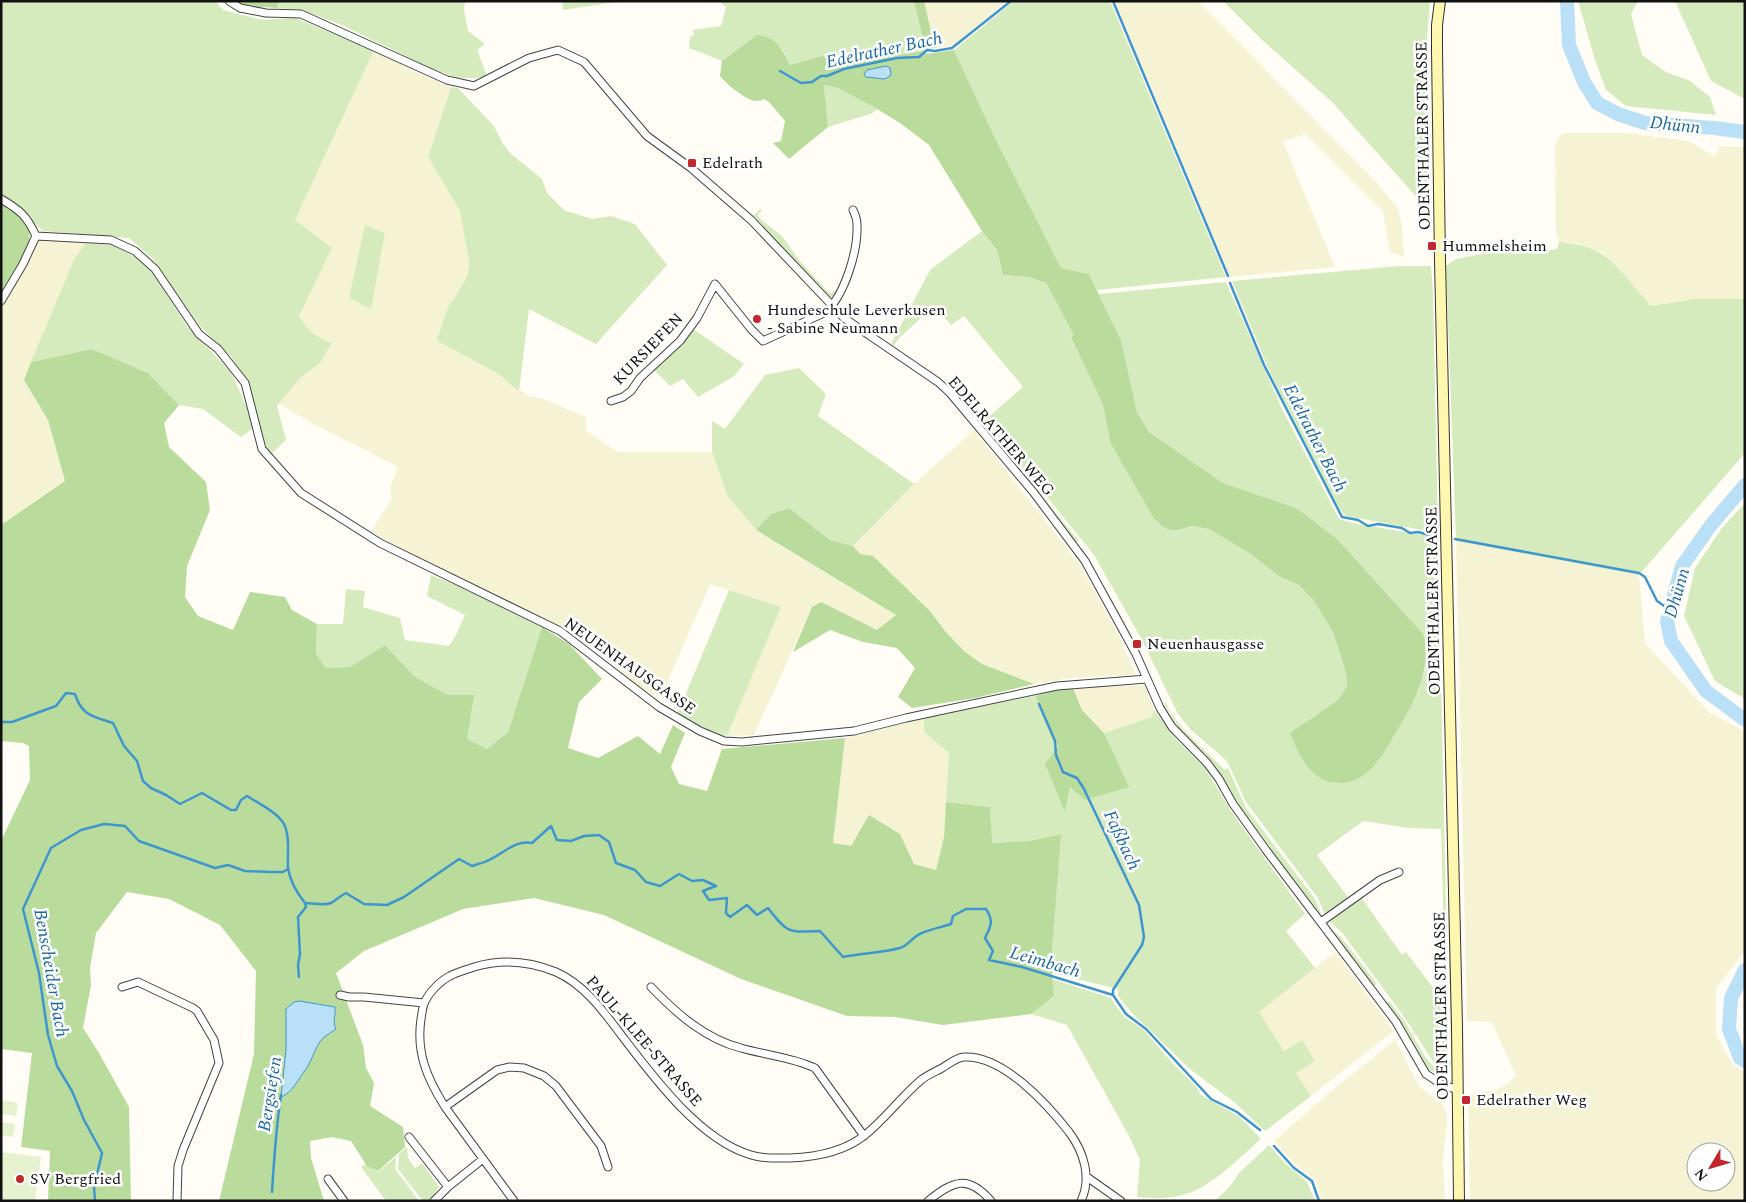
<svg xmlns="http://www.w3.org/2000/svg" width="1746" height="1202" viewBox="0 0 1746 1202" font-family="Spectral,serif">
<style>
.farmland{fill:#f6f3d4;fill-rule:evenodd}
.green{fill:#d5ebbd}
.forest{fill:#b9dc9c}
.pitch{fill:#e6f2cf}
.water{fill:#b9e0f7;stroke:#3f96cf}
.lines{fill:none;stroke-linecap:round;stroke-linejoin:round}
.stream{stroke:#3f96cf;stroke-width:2.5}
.river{stroke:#b9e0f7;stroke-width:14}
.street-casing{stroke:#444;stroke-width:9}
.secondary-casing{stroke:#333;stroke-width:12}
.street{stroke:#fff;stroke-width:7}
.secondary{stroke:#fff6b0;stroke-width:10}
.poi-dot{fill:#c4262e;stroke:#fff;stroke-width:2}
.labels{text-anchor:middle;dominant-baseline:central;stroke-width:5;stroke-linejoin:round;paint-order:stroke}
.street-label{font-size:16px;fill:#111;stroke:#fff}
.poi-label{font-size:16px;fill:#111;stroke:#fff;text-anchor:start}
.water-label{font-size:18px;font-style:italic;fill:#1768a6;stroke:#fff}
</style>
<rect width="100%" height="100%" fill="#fffdf5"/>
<path class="farmland" d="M924,1H1007L954,45L937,48L934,44Z
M1115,1H1198L1375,181L1398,208L1402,225L1404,257L1390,252L1383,212L1306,134L1283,142L1335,267L1230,277Z
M374,50L422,75L451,87L428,157L460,211L469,261L468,274L458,293L448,307L437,339L439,342L497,373L528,396L541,398L586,417V431L618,452H712L728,497L755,530L896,615L877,630L821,602L812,607L754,735L727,736L781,607L710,584L661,697L642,689L600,653L564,630L477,585L421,559L371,531L392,499L390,487L398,467L306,420L278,403L299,379L320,363L332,343L321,339L305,327L299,316L331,248L295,220ZM385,233L371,308V309L349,298Z
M1567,133H1626L1689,141L1714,156L1719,150V146L1745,147V299L1684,300L1650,306L1619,268L1602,252L1577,244L1559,242L1556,234L1555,144L1561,135Z
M38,239L85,243L73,262L24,380L48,420L65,481L1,525V303Z
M974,430L1080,565L1118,634L1136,675L1071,678L1034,684L982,664L964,651L945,631L930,611L913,594L860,554L853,546L914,484Z
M1456,541L1639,575L1645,643L1709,712L1745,732V951L1716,988V1035L1733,1065L1745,1072V1201H1470L1468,1094L1498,1090L1516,1076L1492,1022L1467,1021ZM1696,1152H1726V1182H1696Z
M1144,685L1154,710L1152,717L1104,733L1082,710L1073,688Z
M924,717V732L949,753L944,837L936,870L914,864L900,834L869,815L851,846L833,843L845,738Z
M1335,952L1394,1031L1311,1096L1296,1072L1315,1061L1302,1041L1284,1052L1258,1012Z
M1395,1040L1419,1086L1443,1105L1446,1112L1447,1120L1443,1160L1445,1201H1322L1315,1179L1296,1165L1274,1141L1330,1092Z"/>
<path class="green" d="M1,1H215L223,10L262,20L295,18L374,50L295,220L332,248L299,316C307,330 317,338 332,343L320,363L299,379L277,406L286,440L272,453L268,452L247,384L232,358L198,324L154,260L129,238L43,231L19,209L1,198Z
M279,1H465L464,10L468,31L485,44L477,50L487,76L476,78H459L430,68L342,25L302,10L277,8Z
M562,1H622L563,10Z
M718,1H914L925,51L833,64V53L790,65L784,51L757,35L722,61L689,48L690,37L694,35L693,30L721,26L726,7Z
M1014,1H1110L1226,277L1097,290L1089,274L1061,268L995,138L954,50Z
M1223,1H1430L1427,38L1429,154L1428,210L1332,102L1260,38Z
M1578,1H1638L1631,14L1642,55L1666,72L1690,81L1710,97L1716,115L1626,106L1606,90L1595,60Z
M1675,1H1745V99L1711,81Z
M824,85L838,88L877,109L873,113L828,127Z
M451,87L458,88L494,126L503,144L510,153L542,179L547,193L564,210L592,219L611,216L635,224L667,265L596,344L529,309L519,391L497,373L439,342L437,339L448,307L458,293L468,274L469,261L460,211L428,157Z
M760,209L762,211L758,214L759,218L782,236L799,260L829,293H832L835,290L837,291L832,297H828L753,216Z
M365,225L385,233L371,309L349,298Z
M982,231L997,250L1003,275L1029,277L1046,283L1075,335L1071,339L1103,405L1114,450L1170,530H1179L1191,526L1209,529L1252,555L1280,577L1299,585L1313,600L1333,632L1346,674L1347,686L1338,700L1290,733C1299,755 1307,768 1327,782L1418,692L1425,669L1426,646L1296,508L1223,483L1149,432L1137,412L1121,340L1099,294L1226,282L1281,407L1339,519L1357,524L1424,535L1433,538L1435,533L1433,532L1346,516L1339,508L1272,377L1232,281L1399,266H1431L1433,293L1448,1011L1449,1059L1443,1068L1434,1063L1405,1018L1344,935L1329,920L1361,897L1402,955L1406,952L1446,1005L1441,829L1409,828L1363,821L1317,855L1349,899L1325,915L1318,898L1246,802L1227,761L1190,729L1178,714L1142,640L1094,555L985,420L1023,387L964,316L951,325L934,306L898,339L894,346L891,344L930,270Z
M1559,242C1599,246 1608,255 1633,285C1638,292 1645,298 1650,306L1694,299H1745V453L1639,575L1456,541L1446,266L1456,259L1528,245L1540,252L1557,249Z
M85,243L112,245L140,259L155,276L186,325L231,372L247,408L253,428L241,437L203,409L179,405L148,373L92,349L31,362L73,262Z
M693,329L744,364L733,377L698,397L683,379L670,386L654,370L679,346Z
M799,368L826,394L818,416L914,484L853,546L830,540L789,508L771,514L756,530L728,497L712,452V421L725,429L765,375Z
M1026,476L1078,540L1076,543L1023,478Z
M1745,503V699L1715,681L1684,616L1695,568L1722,528Z
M1082,548L1136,642L1080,549Z
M431,575L478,594L542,627L508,732L487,749L467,739L473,695H448L415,677L385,645L350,667L326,668L316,654L317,624H343L346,589L365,591L363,607L400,618L405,640L449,646L455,637L465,615L427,596Z
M729,590L781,607L727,736L713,733L677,715Z
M1444,675L1453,1059L1450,1067L1444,1072L1451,1060Z
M1035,696L1058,747L1065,811L1070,787H1128L1104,733L1152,717L1154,710L1176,739L1205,768L1233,814L1305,914L1286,931L1315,968L1259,1012L1284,1051L1302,1040L1315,1061L1296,1073L1311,1096L1265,1131L1234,1102L1190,1069L1132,1013L1118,996V989L1052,973L1051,963L1060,834L1029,841L991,843L990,807L946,802L949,753L924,732V717Z
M1165,702C1179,730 1203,748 1225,770L1228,768L1246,808L1315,899L1323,918L1240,808L1212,763L1180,730L1164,703Z
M1329,927L1341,937L1377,984L1373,986Z
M1052,979L1111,998L1123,1016L1144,1030L1174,1065L1196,1086L1201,1095L1240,1117L1261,1139C1238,1159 1209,1190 1179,1196C1165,1199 1151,1198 1137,1197L1140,1160L1129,1136L1067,1025L1031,1014L1054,996Z
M1389,1001L1405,1022L1426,1058L1439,1073L1431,1071L1425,1067L1408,1034L1386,1003Z
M1269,1145L1285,1163L1307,1182L1315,1201H1215L1231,1185L1239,1173Z
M407,1147L408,1158L415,1168L422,1163L439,1187L430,1201H423L398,1169L399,1154Z
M396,1157L395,1169L419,1201H386L361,1167L366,1164L378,1172Z"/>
<path class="forest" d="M231,1H279L277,8L244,6Z
M914,1H924L934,44L937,48L925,49Z
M757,35C775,36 783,49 790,65L833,53L834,64L925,51L926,54L954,50L995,138L1061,268L1089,274L1121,340L1137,412L1149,432L1223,483L1296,508L1337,539L1423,634C1433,670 1413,704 1395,734C1387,747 1376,768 1362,776C1356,780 1348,783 1341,783C1336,782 1330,783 1326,781C1307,773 1297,751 1290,733L1338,700L1347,686L1346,673L1333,632L1313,600L1299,585L1280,577L1252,555L1209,529L1191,526L1179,530H1170L1162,526L1153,517L1111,444L1103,405L1071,338L1074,335L1046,283L1029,277L1003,275L997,250L982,231L929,145L900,123L877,109L838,88L824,85L828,127L789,159L773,143L781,141L785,121L769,102L764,99C762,100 759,101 756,101C747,101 725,83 720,76L722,61Z
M1,201L17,210L30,226L29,246L1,295Z
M92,349L148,373L179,405L164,423L169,447L206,482L210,510L187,566L185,597L198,616L233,630L250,592L285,597L292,610L317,624L316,654L326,668L350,667L385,645L415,677L448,695H474L467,739L487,749L508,732L542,627L569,644L602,679L579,702L568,748L598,758L638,736L660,754L673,725L685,733L671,767L679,784L707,791L722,749L845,738L833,843L851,846L869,815L900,834L914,864L936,870L944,837L946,802L990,807L992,843L1029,841L1061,834L1051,963L1054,996L1031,1014L943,1025L895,1017L847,1016L741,979L604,915L534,898L463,909L364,951L336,973L363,1045L366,1068L374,1083L370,1106L403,1127L405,1147L378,1171L367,1166L351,1141L332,1137L310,1141L311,1158L324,1201H219L254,1054L256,971L220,925L169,899L127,892L96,933L90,968L91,985L83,1028L99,1053L129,1107L131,1201H48L50,1151L21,1147L32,1053L1,1049V841L30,780L29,746L23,743L1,741V525L65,481L48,420L24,380L31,362Z
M789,508L830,540L853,546L860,554L873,556L930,611L945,631L964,651L982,664L1034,684L975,698L912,708L898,697L915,668L897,648L863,642L830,630L793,652L812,607L821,602L877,630L896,615L756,530L771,514Z
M1073,688L1082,710L1104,733L1129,787L1085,800L1070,787L1065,812L1045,764L1058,747L1035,696L1056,690Z"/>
<path class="pitch" d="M1,1100L18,1103L16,1116L1,1114Z
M1,1122L15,1124L13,1137L1,1136Z
M1,1152L41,1157L35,1201H1Z"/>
<path class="water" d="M886,66L890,68L891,74L889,77L884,79L866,77L864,74L867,70Z
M299,1001L335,1007C336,1015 332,1022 336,1029C332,1032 327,1035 323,1038C315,1046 312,1061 306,1069C299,1078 292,1093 281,1097L286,1050V1009L294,1002Z"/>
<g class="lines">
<path class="stream" d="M1113,1L1228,276
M780,71L801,83L812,82L821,76H827L844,69L897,58L919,57L927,50L935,51L952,48L1011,1
M1230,283L1264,365L1342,517L1358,520L1368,526L1378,524L1402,528L1410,533L1418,532L1433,536
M1455,539L1639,573L1645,577L1657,601L1670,610
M1039,704L1055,741L1056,755L1063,772L1077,778L1084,789L1139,905L1144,937L1142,945L1113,990V995
M1,722H12L56,706L66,693L75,694C82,716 92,716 113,723L124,746L137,761L143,781L151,788L166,795L180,804L202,793L231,810H236L241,800L247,796C258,803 274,810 282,821C291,833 287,854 288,868C290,881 297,893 305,903C312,903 324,906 331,903C336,900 340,896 346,893L364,904L387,905L404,897L459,859L472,866C477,864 483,863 487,861C502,855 515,839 532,843L551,826L557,840L571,841L584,836L599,835L609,842L616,863L635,870L646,882L660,886L679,874L692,881L703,880L716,886L703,891L709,900L727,898L726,913L730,917L747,905L757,915L768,908C788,934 788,932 820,931L843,957C862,953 881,953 900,948C908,946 913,936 922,933C931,929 942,927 951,924L953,916L966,909H986C994,921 991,926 985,938L993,951L989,960L1022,967L1113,995L1126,1014L1146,1029L1211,1099L1237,1112L1260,1130
M299,977L298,965L300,954L298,917L306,907L305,903
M1274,1146L1294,1168L1312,1181L1319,1201
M272,1192C274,1160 276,1127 281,1095
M95,1201L94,1187L102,1153L84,1120L72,1091L57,1066L48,1035L39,973L23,909L51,848L81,830L104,824L125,826L139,841L215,868L228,865L245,871L270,872H283L288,869"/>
<path class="river" d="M1567,1L1569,45L1584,82L1597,103L1618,114L1645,123L1714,128L1745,132
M1745,485L1711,525L1682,566L1667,621L1671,641L1706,691L1745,720
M1745,970L1731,998L1729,1029L1740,1058L1745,1061"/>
<g class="street-casing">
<path id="street" d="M229,1L240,8L266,13L301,14L447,80L474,86L529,58L558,50L584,62L647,136L691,168L751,220L844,318L938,382L950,393L1034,493L1085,561L1136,654L1160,708L1172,727L1207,763L1219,779L1233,804L1266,850L1396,1022L1426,1074L1444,1086L1457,1089
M1,199C20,210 27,216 36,236L23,264L1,301
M36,236L111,240L135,251L155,269L199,334L218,349L245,383L262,449L301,493L380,543L560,631L659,707L700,731L724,741L742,742L854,731L906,718L1057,686L1147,679
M611,401L623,397L631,391L640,378L680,341L697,318L715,284L751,329L763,341L826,312C845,294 858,251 857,225C857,220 855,214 853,210
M1321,922L1380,880L1399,872
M122,987L138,982L193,1008L197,1011L214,1040L219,1063L183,1150L178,1166L177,1201
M651,987C676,1013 705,1039 741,1048C765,1055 792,1057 815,1068L864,1136
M340,995L349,997H364L424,1003
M445,1107L497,1070L510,1067L524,1068L544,1076L556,1086L601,1146L608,1167
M409,1137L448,1187
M1087,1177L1121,1201
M328,1179L344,1201
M434,1201L448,1187L483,1159
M514,1201L445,1107C427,1078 416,1053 421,1019C422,1014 422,1009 424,1004C428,993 440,981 450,976C457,972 466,970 474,967C501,959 529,961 556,972C584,984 604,1012 622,1036C654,1078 700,1140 751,1155C763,1159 778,1158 790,1158C816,1157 844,1152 865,1135C885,1119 901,1097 921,1080C927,1075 935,1072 942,1068C949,1064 957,1057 964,1057C1003,1055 1047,1104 1069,1132C1084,1152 1092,1178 1081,1201
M928,1201C953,1181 968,1174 991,1201"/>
</g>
<g class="secondary-casing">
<path id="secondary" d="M1440,1L1437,25V51L1440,260L1457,1027L1459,1201"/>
</g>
<use href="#street" class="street"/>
<use href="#secondary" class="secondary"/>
</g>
<g class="poi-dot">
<rect x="687" y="158" width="10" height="10" rx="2.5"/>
<rect x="1427" y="241" width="10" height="10" rx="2.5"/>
<circle cx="757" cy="319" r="5"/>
<rect x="1132" y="639" width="10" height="10" rx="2.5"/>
<rect x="1461" y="1095" width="10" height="10" rx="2.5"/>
<circle cx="20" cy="1179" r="5"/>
</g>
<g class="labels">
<g class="street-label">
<text transform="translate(1423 136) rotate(-91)">ODENTHALER STRASSE</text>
<text transform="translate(648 349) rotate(-46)">KURSIEFEN</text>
<text transform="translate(1001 436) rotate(49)">EDELRATHER WEG</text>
<text transform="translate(1433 601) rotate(-91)">ODENTHALER STRASSE</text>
<text transform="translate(630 666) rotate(35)">NEUENHAUSGASSE</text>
<text transform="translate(1441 1006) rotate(-91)">ODENTHALER STRASSE</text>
<text transform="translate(644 1041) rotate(49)">PAUL-KLEE-STRASSE</text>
</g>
<g class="poi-label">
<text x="702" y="163">Edelrath</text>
<text x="1442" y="246">Hummelsheim</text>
<text x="767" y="310">Hundeschule Leverkusen<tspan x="767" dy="18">- Sabine Neumann</tspan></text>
<text x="1147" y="644">Neuenhausgasse</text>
<text x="1476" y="1100">Edelrather Weg</text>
<text x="30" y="1179">SV Bergfried</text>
</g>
<g class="water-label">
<text transform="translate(884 50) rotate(-12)">Edelrather Bach</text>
<text transform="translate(1675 125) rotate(6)">Dhünn</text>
<text transform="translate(1315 438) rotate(63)">Edelrather Bach</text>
<text transform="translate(1677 593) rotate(-74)">Dhünn</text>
<text transform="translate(1122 840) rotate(65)">Faßbach</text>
<text transform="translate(1045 962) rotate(16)">Leimbach</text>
<text transform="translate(51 973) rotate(80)">Benscheider Bach</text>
<text transform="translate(270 1094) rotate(-81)">Bergsiefen</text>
</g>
</g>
<rect width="1746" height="1202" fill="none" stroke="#111111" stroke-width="5"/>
<g transform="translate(1711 1167) rotate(232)"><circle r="24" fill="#ffffff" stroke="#a0a0a0"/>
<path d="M0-4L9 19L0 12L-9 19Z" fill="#c4262e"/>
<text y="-8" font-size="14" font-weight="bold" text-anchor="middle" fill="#111111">N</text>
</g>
</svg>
